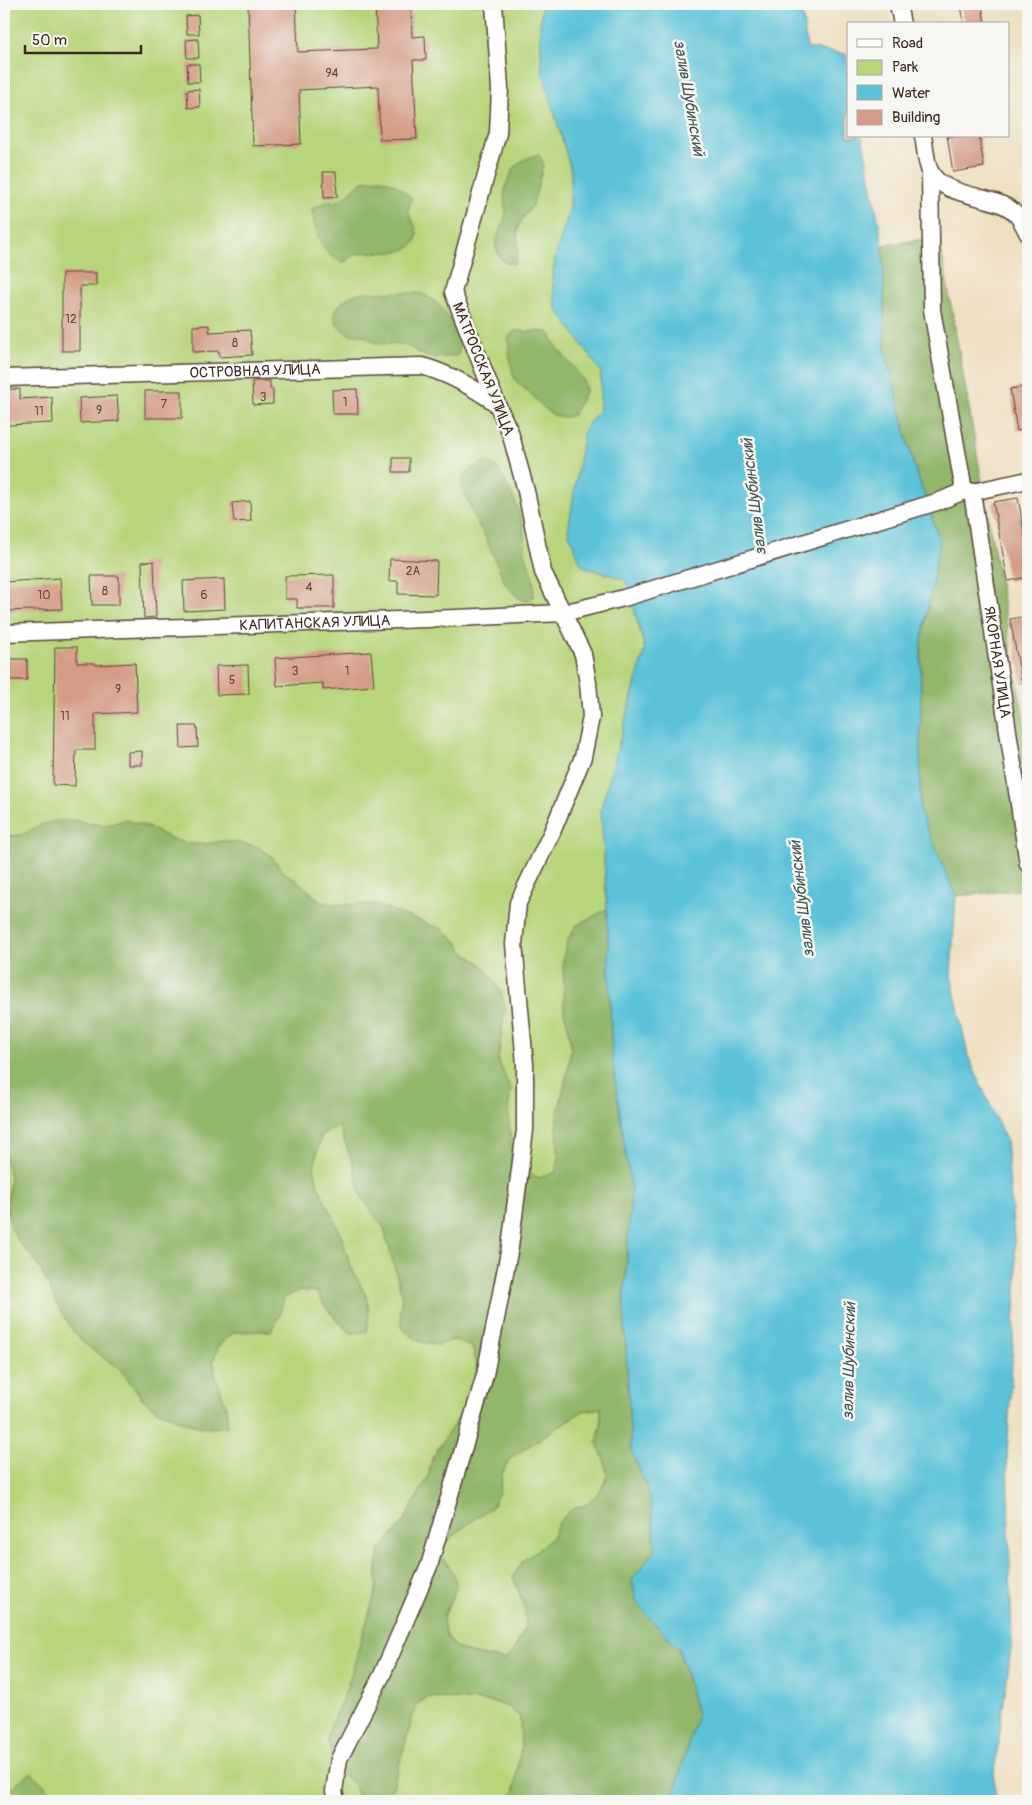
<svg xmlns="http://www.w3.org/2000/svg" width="1032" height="1805" viewBox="0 0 1032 1805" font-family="Pangolin,sans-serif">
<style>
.green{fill:#b8d57b;stroke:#7a804c}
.forest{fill:#92b66b;stroke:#667044;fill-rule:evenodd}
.water{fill:#5bc2d8;stroke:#4b767b}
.building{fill:#d49c87}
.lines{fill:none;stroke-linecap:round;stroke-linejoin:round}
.street-casing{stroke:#564537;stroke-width:19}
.street{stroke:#fff;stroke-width:16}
.labels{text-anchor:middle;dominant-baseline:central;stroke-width:5;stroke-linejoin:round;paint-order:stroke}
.number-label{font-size:12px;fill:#614638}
.street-label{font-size:15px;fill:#3b2a1e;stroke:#f6f6f2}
.water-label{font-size:16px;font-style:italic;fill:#455856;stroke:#f6f6f2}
</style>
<rect width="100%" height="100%" fill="#f6f6f2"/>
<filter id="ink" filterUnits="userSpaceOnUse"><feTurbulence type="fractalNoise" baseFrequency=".02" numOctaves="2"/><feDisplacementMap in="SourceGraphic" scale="10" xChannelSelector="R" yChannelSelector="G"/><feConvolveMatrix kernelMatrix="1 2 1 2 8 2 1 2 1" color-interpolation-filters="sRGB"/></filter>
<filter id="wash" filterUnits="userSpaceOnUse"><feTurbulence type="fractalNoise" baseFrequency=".0096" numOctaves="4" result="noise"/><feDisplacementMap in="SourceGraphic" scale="20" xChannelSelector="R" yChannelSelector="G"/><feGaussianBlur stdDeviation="1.12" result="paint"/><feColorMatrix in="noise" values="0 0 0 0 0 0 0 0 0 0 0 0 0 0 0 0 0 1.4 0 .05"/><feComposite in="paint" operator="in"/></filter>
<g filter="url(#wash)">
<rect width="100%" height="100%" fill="#efe0c2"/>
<path class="green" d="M4,4H542L540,28L563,144L571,170L570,208L556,255L552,278L556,307L601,371L600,409L584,430L582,566L626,580L645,649L601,809L607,909L576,926L563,995L571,1047L569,1065L557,1118L558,1154L556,1172L539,1178L523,1171L512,1157L508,1108L511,1091L498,1060L505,1008L500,990L490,975L479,962L466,954L456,941L375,904L337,905L321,902L296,880L282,871L272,857L223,841L206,844H188L172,839L143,825L125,820L107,825L91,824L73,820L39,826L26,835L4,836Z
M339,1126L352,1161L362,1198L384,1227L402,1295L400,1312L403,1329L418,1341L437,1345L455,1340L472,1347L477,1364V1381L472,1396L433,1458L428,1477L403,1523L380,1550L377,1568L376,1591L346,1691L332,1722L341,1772L354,1785L359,1801H4V1154L10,1176L7,1210L21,1245L33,1258L42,1272L57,1305L76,1335L89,1347L121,1370L143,1399L156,1410L189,1424L208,1428L227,1426V1410L216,1377L213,1361L219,1345L234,1332L252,1330L279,1316L284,1298L300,1290L317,1292L325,1307L367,1298L351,1267L340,1232L318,1186L314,1168L317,1152L322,1134Z
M601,1408V1425L597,1443L604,1459L607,1475L600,1491L587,1504L572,1510L559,1522L552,1538L522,1562L513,1577C528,1616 534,1625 505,1660L471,1653L454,1647L445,1633L443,1617L451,1602L439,1554L449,1540L462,1528L492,1507L499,1492L502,1474L510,1458L583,1411Z
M428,1697L494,1702L509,1707L520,1717L521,1746L513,1801H389L416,1705Z"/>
<path class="forest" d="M538,154C540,158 543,160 543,164C543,167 534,202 532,206C527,214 520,219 518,229C516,242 521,252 514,264L505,263C487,243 500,237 505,217C507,210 504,204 504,197C504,187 510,173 517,165C521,160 532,157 538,154Z
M380,179C393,181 402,189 411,198C410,203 408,209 409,214C412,223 420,229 416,240C409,257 376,251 361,253C356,253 349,259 344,262C320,257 315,230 312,209L326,202H335L343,199L362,181Z
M939,237L1028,744V889L956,896L920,812L921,645L940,541L913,463L885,348L883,245Z
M367,292C384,294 401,291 418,293C440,297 466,334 458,355C446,357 432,360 421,354C414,350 409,345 400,344C394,343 388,345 381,344C375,344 370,338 364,336C360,335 354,335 349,334C338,330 330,318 338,307C345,297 355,293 367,292Z
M514,331L548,332C553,340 558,349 564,356C573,368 583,375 586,390L573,415C552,423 542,405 529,392C524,388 518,385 515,379C512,374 507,343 509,337C510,335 513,333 514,331Z
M483,462C489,463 492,464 497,468C504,476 521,514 523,525C525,534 524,543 525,552C529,569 537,580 533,597L525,601L517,597L505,583L484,534L475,519L462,487V479L468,471Z
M73,820L91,824L107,825L125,820L143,825L172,839L188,844H206L223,841L241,843L258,847L272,857L282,871L296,880L321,902L337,905L375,904L442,929L456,941L466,954L479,962L490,975L500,990L505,1008L498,1060L511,1091L508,1108L512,1157L523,1171L539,1178L556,1172L558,1154L557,1118L569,1065L571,1047L569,1030L564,1012L563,958L567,941L576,926L607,909L612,1059L631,1190L624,1305L631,1450L650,1496L656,1549L632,1580L637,1604L679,1649L697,1714L672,1801H513L521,1746L520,1717L509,1707L494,1702L428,1697L416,1705L389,1801H359L354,1785L341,1772L332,1756L327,1739L332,1722L346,1691L376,1591L377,1568L380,1550L403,1523L428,1477L432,1458L472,1396L477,1380V1364L472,1347L455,1340L437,1345L418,1341L403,1329L400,1312L402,1295L384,1228L362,1198L352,1161L339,1126L322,1134L317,1152L314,1168L318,1186L340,1232L351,1267L367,1298L369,1314L367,1332L351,1333C336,1321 326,1309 317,1292L300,1290L284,1298L279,1316L271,1331L234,1332L219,1345L213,1361L216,1377L227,1410V1426L208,1428L189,1424L156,1410L143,1399L121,1370L89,1347L76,1335L57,1305L42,1272L33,1258L21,1245L11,1228L7,1210L10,1176L4,1154V836C25,839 25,831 41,825C52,821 62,820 73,820ZM601,1408V1425L597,1443L604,1459L607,1476L600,1491L587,1504L572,1509L559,1522L552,1538L522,1562L513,1577C528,1616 534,1625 505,1660C485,1656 447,1655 444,1628C444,1625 443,1620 443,1617C446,1606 456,1596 456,1584C455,1571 447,1563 439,1554L449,1540L462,1528L492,1507L499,1492L502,1474L510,1458L583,1411Z
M31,1773L46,1785L52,1801H4L15,1784Z"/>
<path class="water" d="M542,4H801L807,48L846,54L848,67V136H862L883,245L885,348L913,463L940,541L921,645L920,812L956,896L951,975L968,1056L1006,1140L1017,1273L1007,1455L1012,1643L994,1773L996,1801H672L697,1714L679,1649L637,1604L632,1580L656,1549L650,1496L631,1450L624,1305L631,1190L612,1059L607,909L601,809L645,649L626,580L582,566L568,531L584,430L600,409L601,372L556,307L552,278L556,255L570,208L571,170L542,70L540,28Z"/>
<g id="blocks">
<path class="building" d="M248,4H296L298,52L377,49L375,4H406L407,9H411L412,37L425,36L426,60H413L417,139L380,140L378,86L299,90L301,144L253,146Z
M961,4H982L985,24H964Z
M198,15L199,34H187L186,16Z
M198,39L199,58H187L186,40Z
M187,64H199L200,82H188Z
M199,89L200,107L188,108L187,90Z
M947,136H979L984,167L953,172Z
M323,172H336L337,197L324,198Z
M62,273H96V286H80V351H62Z
M209,325V332L250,330L252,355L219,357V351L193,352V326Z
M252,381H270V389H273V404L253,405Z
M1028,386V429L1017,431L1010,389Z
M6,389H20V399L52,397L53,423L7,425Z
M357,389L358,414H333L332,390Z
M145,391H182V418H145Z
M117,396L119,421L80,423L79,398Z
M393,458H409V472H393Z
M1018,498L1028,554V577L1008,581L993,502Z
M250,501L251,521L234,522L232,503Z
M390,559L437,561L436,595L398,594V581H389Z
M154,561L156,617L144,618L142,562Z
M334,575V608H297V599H285V576Z
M91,576H119V605H92Z
M60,578L62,609L4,611V582Z
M224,579L225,609L184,611L183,581Z
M1028,616V682L1022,683L1010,619Z
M55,647H77V663H95V665L135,663L137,712L95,714V750H76L75,786L53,785Z
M371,652L374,686L323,690V683L277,686L275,658Z
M4,659H27V680H4Z
M248,665L249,694L217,695L216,666Z
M180,726H197L198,747L181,748Z
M142,751V765H128V752Z"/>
</g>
</g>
<g filter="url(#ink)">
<use href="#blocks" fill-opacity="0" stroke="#564537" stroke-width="1"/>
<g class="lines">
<g class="street-casing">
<g id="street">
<path d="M898,4L902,24"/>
<path d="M923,136C925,146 926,163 930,171C943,198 993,194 1013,211C1020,217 1024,226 1028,234"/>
<path d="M930,171L932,310L964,491"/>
<path id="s1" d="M4,378L422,366C450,374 473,387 497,404"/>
<path id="s2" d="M972,492L1028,864"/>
<path id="s3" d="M4,633L456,618L563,613L624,598L940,501L964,491L972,492L1028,480"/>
<path d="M336,1801L334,1791L339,1759L382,1675L429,1566L485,1375L510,1247L525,1130V1064L514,944L518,903L552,832L583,757L591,717L588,683L583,654L543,572L526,491L510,432L497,404L453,292L498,133L500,88L494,4"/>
</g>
</g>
<use href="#street" class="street"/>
</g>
</g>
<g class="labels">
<g class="number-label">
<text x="332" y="73">94</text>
<text x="71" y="319">12</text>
<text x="235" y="343">8</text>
<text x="263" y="397">3</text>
<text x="345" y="402">1</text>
<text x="164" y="404">7</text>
<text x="99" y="410">9</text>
<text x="39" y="411">11</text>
<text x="413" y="571">2А</text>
<text x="309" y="587">4</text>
<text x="105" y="591">8</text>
<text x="44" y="595">10</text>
<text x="204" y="595">6</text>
<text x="295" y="671">3</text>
<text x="347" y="671">1</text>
<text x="232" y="680">5</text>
<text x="118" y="689">9</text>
<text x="65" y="716">11</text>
</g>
<g class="street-label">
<text transform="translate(483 369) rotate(68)">МАТРОССКАЯ УЛИЦА</text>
<text stroke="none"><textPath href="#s1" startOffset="251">ОСТРОВНАЯ УЛИЦА</textPath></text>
<text stroke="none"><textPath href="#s3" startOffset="311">КАПИТАНСКАЯ УЛИЦА</textPath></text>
<text stroke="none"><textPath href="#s2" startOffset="172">ЯКОРНАЯ УЛИЦА</textPath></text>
</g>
<g class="water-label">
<text transform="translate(689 98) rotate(80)">залив Шубинский</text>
<text transform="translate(754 497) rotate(-97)">залив Шубинский</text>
<text transform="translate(802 899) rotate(-97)">залив Шубинский</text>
<text transform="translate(849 1361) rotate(-89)">залив Шубинский</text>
</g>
</g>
<rect width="1032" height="1805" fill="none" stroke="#f6f6f2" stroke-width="20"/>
<rect x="847" y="22" width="162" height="115" fill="#f6f6f2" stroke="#aba49d"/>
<rect x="857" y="39" width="25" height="8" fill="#ffffff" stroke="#aba49d"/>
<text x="892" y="48" font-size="15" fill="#3b2a1e">Road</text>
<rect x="857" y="60" width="25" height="15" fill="#b8d57b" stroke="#aba49d"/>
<text x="892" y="72" font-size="15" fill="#3b2a1e">Park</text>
<rect x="857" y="85" width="25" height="15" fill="#5bc2d8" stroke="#aba49d"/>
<text x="892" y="98" font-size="15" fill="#3b2a1e">Water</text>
<rect x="857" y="110" width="25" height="15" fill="#d49c87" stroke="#aba49d"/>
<text x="892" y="122" font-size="15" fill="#3b2a1e">Building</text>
<path d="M25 45v8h116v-8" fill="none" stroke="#3b2a1e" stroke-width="2.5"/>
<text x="32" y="45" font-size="15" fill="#3b2a1e" stroke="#f6f6f2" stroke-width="4" paint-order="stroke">50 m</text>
</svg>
